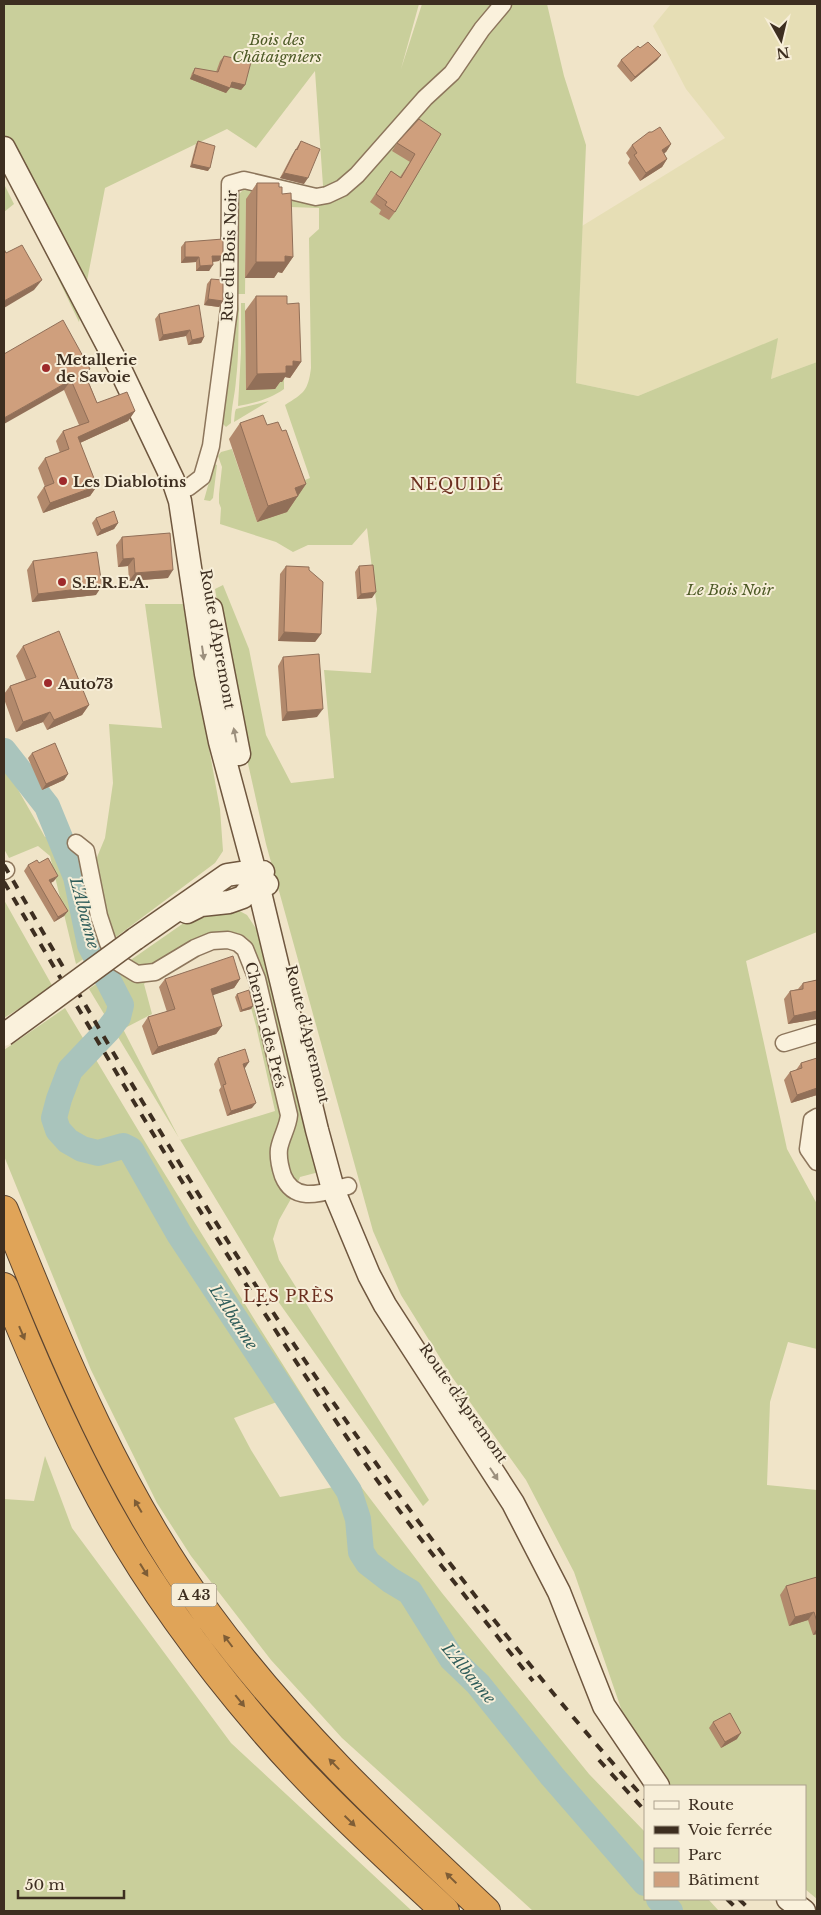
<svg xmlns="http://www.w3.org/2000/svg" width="821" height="1915" viewBox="0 0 821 1915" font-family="'Libre Baskerville',serif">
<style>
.farmland{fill:#e6deb5}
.green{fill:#c9cf9b;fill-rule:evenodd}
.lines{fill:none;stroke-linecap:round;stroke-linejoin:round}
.river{stroke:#a9c4bc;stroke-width:26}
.minor-casing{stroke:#8d765c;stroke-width:19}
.secondary-casing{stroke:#6f573f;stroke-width:25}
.motorway-casing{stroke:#5b4430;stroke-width:30}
.minor{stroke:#faf1dc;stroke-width:16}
.secondary{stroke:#faf1dc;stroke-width:22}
.motorway{stroke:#e0a458;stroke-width:28}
.rail{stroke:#3d2e20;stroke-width:4;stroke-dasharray:9 9;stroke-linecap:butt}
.secondary-bridge-casing{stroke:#6f573f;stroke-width:25;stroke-linecap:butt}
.secondary-bridge{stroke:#faf1dc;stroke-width:22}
.wall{fill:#b2896c}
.shaded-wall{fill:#916f58}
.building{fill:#cf9f7d;stroke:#916f58}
.oneway{fill:#9c907e}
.oneway2{fill:#7e5d36}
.poi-dot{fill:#9e2a2b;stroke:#f7eed8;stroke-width:2}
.labels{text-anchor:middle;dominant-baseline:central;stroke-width:4;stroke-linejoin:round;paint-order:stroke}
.shield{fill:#f7eed8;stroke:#756857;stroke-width:1}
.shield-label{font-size:14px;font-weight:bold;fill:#3d2e20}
.park-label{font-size:15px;font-style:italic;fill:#4d5a26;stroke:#f7eed8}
.street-label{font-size:15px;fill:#3d2e20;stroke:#f7eed8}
.poi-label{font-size:15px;font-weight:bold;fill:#3d2e20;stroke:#f7eed8;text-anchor:start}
.neighbourhood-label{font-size:16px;letter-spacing:1px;fill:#6b2e1e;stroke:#f7eed8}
.water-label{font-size:16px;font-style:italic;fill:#2f5d5a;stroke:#f7eed8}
</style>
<rect width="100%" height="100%" fill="#f0e4c8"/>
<path class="farmland" d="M671,4H817V362L771,379L777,339L638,396L576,383L582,226L725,138L686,89L653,26Z"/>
<path class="green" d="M4,4H419L401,69L422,4H547L564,76L586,145L576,383L638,396L778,338L771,379L817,362V932L746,961L787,1149L817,1204V1349L788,1342L770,1402L767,1485L817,1490V1899L805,1889V1786H670L645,1757L625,1720L574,1572L526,1480L452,1377L401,1295L373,1231L266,844L236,710L215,589L223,585L249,649L266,735L291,783L334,778L324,670L371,673L377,609L367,528L352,545H308L293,552L276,542L220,524L221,508L219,503V494L222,467L218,456L221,452L232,449L257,522L290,486L310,478L285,405C304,393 308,391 311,368L309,238L319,229V208L290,207L289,230L293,240L282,241L246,200L245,294H234L238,195L244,189L249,188L324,200L315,71L256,148L227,129L105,188L79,322L4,166Z
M4,184L14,204L4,212Z
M234,303H238L239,310C238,333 239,357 236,380C235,395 231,408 231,423L226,427L222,423Z
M241,303H245L246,390L284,377V389C270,399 255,403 238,406L241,352Z
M269,401L234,422L235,412L236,409Z
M214,464L217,465L213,498L210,501L204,500Z
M145,604H183L220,809L223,851L215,863L112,940L95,862L105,838L113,783L109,724L162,728Z
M4,765L45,837L67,826L86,869L105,945L76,964L50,856L38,846L9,858L4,849Z
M4,900L53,987L4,1018Z
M236,909L247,915L261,936L319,1172L300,1177L292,1197L279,1220L273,1239L279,1260L429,1500L423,1506L275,1297L89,989L201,911ZM222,932C236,933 248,933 254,948L293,1107L252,991L247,993L256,1026L275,1111L180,1140L123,1029L152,1014L144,984C167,960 188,939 222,932Z
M65,1008L153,1155L261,1330L356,1480L442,1593L589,1774L645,1832V1899H708L719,1911H533L342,1738L271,1660L191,1556L157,1503L91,1370L4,1156V1050ZM277,1402L334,1486V1487L280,1497L251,1450L234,1418Z
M45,1456L72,1528L231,1743L412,1911H4V1499L34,1501Z"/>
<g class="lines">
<path class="river" d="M4,751L47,806L76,877L90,945L121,1005L118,1017L108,1030L70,1070L59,1099L54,1118L58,1130L68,1141L82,1149L98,1153L123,1146L131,1150L179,1234L349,1491L358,1519L361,1552L368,1563L390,1580L410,1592L452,1659L478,1684L552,1776L645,1883
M659,1899L670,1911"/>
<g class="minor-casing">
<path id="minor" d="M177,492L189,487L202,477L211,446L229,309L230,184L244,180L316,197L327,195L342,188L357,175L425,98L452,73L482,29L503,4
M76,843L86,851L99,916L108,943L119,963L137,974L155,972L195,948L212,941L228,940L238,943L245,949L257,979L289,1115C288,1127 281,1137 279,1149C278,1158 280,1167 283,1176C295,1205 324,1192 348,1186
M4,871L6,870
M784,1043L817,1033
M817,1117L812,1120L808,1149L817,1162"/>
</g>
<g class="secondary-casing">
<path id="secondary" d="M4,148L121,371L173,480L180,501L206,674L220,742L257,880L317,1130L333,1189L369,1275L385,1305L513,1503L559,1592L604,1706L658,1786
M211,609L239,754
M187,912L201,905L229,902L243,897L263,872
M135,939L227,875L240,873L267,884
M788,1899L804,1911"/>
</g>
<g class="motorway-casing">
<path id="motorway" d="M4,1210C62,1353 116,1489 208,1615C288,1725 387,1818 486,1911
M4,1287C30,1352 58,1416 90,1478C136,1568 196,1651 261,1727C317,1793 382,1852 445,1911"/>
</g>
<use href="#minor" class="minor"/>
<use href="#secondary" class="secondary"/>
<use href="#motorway" class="motorway"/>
<path class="rail" d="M4,865C85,1005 166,1145 253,1281C315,1379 382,1474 452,1566C514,1646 577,1725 645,1799
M4,882C114,1069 223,1257 346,1436C404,1521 469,1601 533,1681
M599,1760L645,1811
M727,1899L739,1911
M739,1899L751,1911"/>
<g class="secondary-bridge-casing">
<path id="secondary-bridge" d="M4,1035L135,939"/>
</g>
<use href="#secondary-bridge" class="secondary-bridge"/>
</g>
<path class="wall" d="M661,55L657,60L631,82L617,66L621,60Z
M224,56L245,85L241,90L230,87L226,93L190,79L192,73L195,68L216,72L220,61Z
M441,134L395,212L389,220L379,214L381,210L370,202L391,171L400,177L410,162L392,151L397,143Z
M198,141L208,171L190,167L196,144Z
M301,141L304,184L280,178L292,155Z
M671,144L666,152L664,153L667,159L662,167L640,181L628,163L630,159L626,153L632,145Z
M257,183L279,187L282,194L293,257L282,273L278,272L274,278H245L246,199Z
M185,242L219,261L213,262L209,271H196V262L181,263V247Z
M211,279L223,301L219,307L204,305L207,284Z
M256,296L287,304L301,362L290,378L285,377L282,382H280L275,389L246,390L245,311Z
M159,314L204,337L201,343L188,345L186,336L159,341L155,319Z
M4,354L86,375L97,403L135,411L128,421L80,443L97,486L90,496L43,513L37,497L44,487H45L38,468L45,458L60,453L56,441L63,431L79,425L64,390Z
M240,423L267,425L282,431L306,484L287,512L257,522L229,439Z
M96,518L118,523L114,529L97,536L92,523Z
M122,537L168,578L129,581L128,566L118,567L116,545Z
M33,561L96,595L32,602L27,570Z
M286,566L309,570L321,634L315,642L278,641L280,574Z
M359,566L372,598L357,599L355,572Z
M23,646L89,705L82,715L47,730L43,722L16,732L4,699V694L10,686L26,680L16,656Z
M283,657L317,717L282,721L278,666Z
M32,753L68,774L64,780L42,790L28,758Z
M28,865L54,881L51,883L68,911L64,916L54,922L24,871Z
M165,979H240L234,988L212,995L222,1026L216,1034L152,1055L142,1026L148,1017L167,1012L159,987Z
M817,980V1019L788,1024L784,999L790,991L798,989L803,983Z
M237,994L253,1006L251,1009L240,1012L235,997Z
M218,1058L245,1068H244L252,1108L227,1116L219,1090L221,1087L214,1064Z
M817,1058V1095L791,1103L784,1080L790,1072L796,1070L801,1063Z
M817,1577V1634L813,1635L808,1620L789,1626L780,1595L786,1586Z
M713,1722L737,1739L721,1748L709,1728Z"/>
<path class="shaded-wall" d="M661,55L657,60L631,82L635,77Z
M193,74L232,82L245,85L241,90L229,87L230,88L226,93L190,79Z
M671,144L666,152L656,159L662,150Z
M667,159L662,167L640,181L646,173Z
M192,164L210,168L208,171L190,167Z
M284,173L308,178L304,184L280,178Z
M212,256H223L219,261L209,262Z
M285,256L293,257L282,273L278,272L274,278H245L256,262Z
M185,257H199L196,262L181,263Z
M213,265L209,271H196L200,266Z
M42,280L34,290L4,308V301Z
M208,299L223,301L219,307L204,305Z
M190,330L186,336L159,341L163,335Z
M204,337L201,343L188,345L192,340Z
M293,361L301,362L290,378L285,377L282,382H280L275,389L246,390L257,374L286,366Z
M71,380L64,390L4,424V418Z
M135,411L128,421L71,447L78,437Z
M306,484L287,512L257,522L268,506L295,488Z
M97,486L90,496L43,513L50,503Z
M118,523L114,529L97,536L101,530Z
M134,558L128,566L118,567L123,559Z
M173,570L168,578L129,581L135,573Z
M102,586L96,595L32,602L38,594Z
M376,592L372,598L357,599L361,594Z
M284,632L321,634L315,642L278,641Z
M89,705L82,715L47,730L54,720Z
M323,709L317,717L282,721L287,712Z
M50,712L43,722L16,732L23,722Z
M68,774L64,780L42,790L46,784Z
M58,876L54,881L45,886L49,880Z
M68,911L64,916L54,922L58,917Z
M240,979L234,988L205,998L211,989Z
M253,1006L251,1009L240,1012L242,1010Z
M817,1011V1019L788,1024L794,1016Z
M222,1026L216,1034L152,1055L158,1047Z
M249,1062L245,1068L239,1069L243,1064Z
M817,1088V1095L791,1103L797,1095Z
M256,1103L252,1108L227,1116L231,1111Z
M814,1612L808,1620L789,1626L795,1617Z
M817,1628V1634L813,1635Z
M741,1733L737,1739L721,1748L725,1742Z"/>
<path class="building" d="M648,42L661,55L635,77L621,60L638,46L640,48Z
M224,56L251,62L245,85L232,82L230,88L193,74L195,68L218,72Z
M419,119L441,134L395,212L385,205L387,202L376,194L391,171L401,178L415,154L397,143Z
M660,127L671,144L662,150L667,159L646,173L634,155L637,153L632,145L649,132H652Z
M198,141L215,146L210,168L192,164Z
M301,141L320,149L308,178L284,173L296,149L297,150Z
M257,183H279V187H282V194L291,193L293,257L285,256V262H256Z
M223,239V256H212L213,265L200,266L199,257H185V242Z
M22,245L42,280L4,301V249L6,253Z
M211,279L223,280V301L208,299Z
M256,296H287V304L299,303L301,362L293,361V366H286V373L257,374Z
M199,305L204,337L192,340L190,330L163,335L159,314Z
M63,320L90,369L84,372L97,403L127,392L135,411L78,437L97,486L50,503L44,487L54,483L45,458L69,449L63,431L89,422L71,380L4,418V354Z
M263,415L267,425L278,422L282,431L286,430L306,484L295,488L298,496L268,506L240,423Z
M114,511L118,523L101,530L96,518Z
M170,533L173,570L135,573L134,558L123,559L122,537Z
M97,552L102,586L38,594L33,561Z
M373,565L376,592L361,594L359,566Z
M286,566L309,567V570L323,582L321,634L284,632Z
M59,631L89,705L54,720L50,712L23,722L10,686L36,677L23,646Z
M319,654L323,709L287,712L283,657Z
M55,743L68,774L46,784L32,753Z
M48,858L58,876L49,880L68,911L58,917L28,865L37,860L39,863Z
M233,956L240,979L211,989L222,1026L158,1047L148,1017L175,1009L165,979Z
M817,980V1011L794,1016L790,991L803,989V983Z
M249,990L253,1006L242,1010L237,994Z
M245,1049L249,1062L243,1064L256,1103L231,1111L223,1085L226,1084L218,1058Z
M817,1058V1088L797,1095L790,1072L802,1068L801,1063Z
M817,1577V1622L814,1612L795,1617L786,1586Z
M730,1713L741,1733L725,1742L713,1722Z"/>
<defs><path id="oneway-solid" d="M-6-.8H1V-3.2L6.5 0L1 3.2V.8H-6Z" transform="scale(1.25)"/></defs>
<g class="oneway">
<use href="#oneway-solid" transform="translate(203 653) rotate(82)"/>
<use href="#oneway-solid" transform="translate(235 735) rotate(-101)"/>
<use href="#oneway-solid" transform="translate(494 1474) rotate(57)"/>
</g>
<g class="oneway2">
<use href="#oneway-solid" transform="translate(22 1333) rotate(67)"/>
<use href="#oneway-solid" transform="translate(138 1506) rotate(-120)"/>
<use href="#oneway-solid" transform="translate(144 1570) rotate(58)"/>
<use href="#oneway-solid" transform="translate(228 1641) rotate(-127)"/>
<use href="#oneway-solid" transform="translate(240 1701) rotate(51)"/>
<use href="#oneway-solid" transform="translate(334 1764) rotate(-134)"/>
<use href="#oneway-solid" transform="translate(350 1821) rotate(44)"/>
<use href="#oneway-solid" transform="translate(451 1878) rotate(-136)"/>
</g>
<g class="poi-dot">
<circle cx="46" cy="368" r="5"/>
<circle cx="63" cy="481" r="5"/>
<circle cx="62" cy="582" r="5"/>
<circle cx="48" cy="683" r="5"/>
</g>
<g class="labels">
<rect class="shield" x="171.5" y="1583.5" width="45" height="23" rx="4"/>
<g class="shield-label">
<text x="194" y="1595">A 43</text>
</g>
<g class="park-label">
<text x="277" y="39">Bois des<tspan x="277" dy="17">Châtaigniers</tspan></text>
<text x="730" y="589">Le Bois Noir</text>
</g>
<g class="street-label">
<text transform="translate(229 256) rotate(-88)">Rue du Bois Noir</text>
<text transform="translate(218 639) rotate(80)">Route d'Apremont</text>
<text transform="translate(266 1025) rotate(76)">Chemin des Prés</text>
<text transform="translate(308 1034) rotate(76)">Route d'Apremont</text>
<text transform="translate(464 1403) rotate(55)">Route d'Apremont</text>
</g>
<g class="poi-label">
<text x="56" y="359">Metallerie<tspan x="56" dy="17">de Savoie</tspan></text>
<text x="73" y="481">Les Diablotins</text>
<text x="72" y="582">S.E.R.E.A.</text>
<text x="58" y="683">Auto73</text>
</g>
<g class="neighbourhood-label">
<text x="457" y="484">NEQUIDÉ</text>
<text x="289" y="1296">LES PRÈS</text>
</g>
<g class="water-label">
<text transform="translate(85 913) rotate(75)">L'Albanne</text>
<text transform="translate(234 1317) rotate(57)">L'Albanne</text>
<text transform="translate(469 1673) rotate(50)">L'Albanne</text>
</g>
</g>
<rect width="821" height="1915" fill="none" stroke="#3d2e20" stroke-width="10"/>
<rect x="644" y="1785" width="162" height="115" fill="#f7eed8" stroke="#ada18e"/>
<rect x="654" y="1801" width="25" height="8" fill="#faf1dc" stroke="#ada18e"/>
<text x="688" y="1810" font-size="15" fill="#3d2e20">Route</text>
<rect x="654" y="1826" width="25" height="8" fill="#3d2e20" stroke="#ada18e"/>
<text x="688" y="1835" font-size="15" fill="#3d2e20">Voie ferrée</text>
<rect x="654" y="1848" width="25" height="15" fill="#c9cf9b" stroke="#ada18e"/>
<text x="688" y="1860" font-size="15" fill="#3d2e20">Parc</text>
<rect x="654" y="1872" width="25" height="15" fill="#cf9f7d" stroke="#ada18e"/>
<text x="688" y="1885" font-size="15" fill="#3d2e20">Bâtiment</text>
<g transform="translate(781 40) rotate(172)" stroke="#f7eed8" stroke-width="4" paint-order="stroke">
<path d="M0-4L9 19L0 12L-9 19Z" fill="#3d2e20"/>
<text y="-8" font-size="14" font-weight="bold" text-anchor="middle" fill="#3d2e20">N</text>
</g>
<path d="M18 1890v8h106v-8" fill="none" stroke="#3d2e20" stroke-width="2.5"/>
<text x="25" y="1890" font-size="15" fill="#3d2e20" stroke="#f7eed8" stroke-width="4" paint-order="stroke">50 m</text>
</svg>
